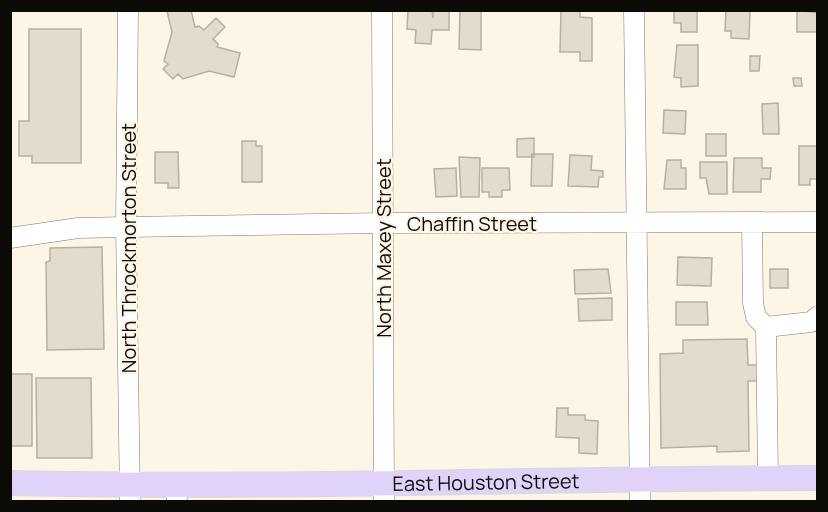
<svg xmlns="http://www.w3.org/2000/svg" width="828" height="512" viewBox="0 0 828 512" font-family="Manrope,sans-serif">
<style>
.building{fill:#e3dccd;stroke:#b7b0a2;stroke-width:1.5}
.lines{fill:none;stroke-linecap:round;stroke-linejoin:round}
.minor-casing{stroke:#7f796c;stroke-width:21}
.major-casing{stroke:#d8d8d7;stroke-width:26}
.minor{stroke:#fff;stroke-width:20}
.major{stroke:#e0d2f9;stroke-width:24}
.labels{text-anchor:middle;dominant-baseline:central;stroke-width:4.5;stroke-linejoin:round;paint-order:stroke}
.street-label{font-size:20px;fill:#0d0b07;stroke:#fdf6e7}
</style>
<rect width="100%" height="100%" fill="#fdf6e7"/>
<path class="building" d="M191,10L195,27L199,26L204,30L216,18L225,27L213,39L218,44L217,47L240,53L234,77L209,71L183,79L178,74L173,79L163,69L168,64L164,61L172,32L167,11Z
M408,10H432L433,18V10H449V30H432L431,44L415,43L416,30L407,29Z
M460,10H481V50L459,49Z
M561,10H580V17L592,18V61H580V52H560Z
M674,10H697V32H681V23H674Z
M726,10H750L749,39L731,38V31H725Z
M797,10L818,13V32H797Z
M29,29H81V163H32V156H19V121H29Z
M677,45H698V86L681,87V78L674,77Z
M750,56H760L759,71H750Z
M793,78H801L802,86H794Z
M778,103L779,134H763L762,104Z
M664,110L686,111L685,134L663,133Z
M706,134H726V156H706Z
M534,138V157H517V139Z
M242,141H256V146H262V182H242Z
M799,146H818V179H810V185H799Z
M155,152H178L179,188H168V183H155Z
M532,154H553L552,186H531Z
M570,155L592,156L591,170L603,171V177H599L598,187L568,186Z
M459,157L480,158L479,197H461Z
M734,158H762V168H771L770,179H761V192H733Z
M667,160H681V168H686V189H664Z
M700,162H727V194H709L706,178H700Z
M456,168L457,196L436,197L434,169Z
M482,168H509L510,190H502V197H489V192H482Z
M102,247L104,349L47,350L46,262L50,261V248Z
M678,257L712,258L711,286L677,285Z
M608,269L611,293L575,294L574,270Z
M770,269H788V288H770Z
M612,298V320L579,321L578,299Z
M676,302H707L708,325H676Z
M747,339L748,365H763V381H748L749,451L717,452V446L661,448L660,354L683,353V340Z
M10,374H32V446H10Z
M36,378H91L92,458H37Z
M557,408H568V415H585V420L598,421L597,454L579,453V438L556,437Z"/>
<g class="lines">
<g class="minor-casing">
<path id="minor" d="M128,10L126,227L130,502
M382,10L384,502
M634,10L640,502
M752,223L753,303L756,317L766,327L768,478
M10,238L78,228L126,227L383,223L818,222
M766,327L811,322L818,316
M176,486L177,502"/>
</g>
<g class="major-casing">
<g id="major">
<path id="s1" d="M10,483C280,489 548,478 818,478"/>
</g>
</g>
<use href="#minor" class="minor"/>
<use href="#major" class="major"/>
</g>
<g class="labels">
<g class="street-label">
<text x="472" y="223">Chaffin Street</text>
<text transform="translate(128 248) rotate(-90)">North Throckmorton Street</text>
<text transform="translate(383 248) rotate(-90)">North Maxey Street</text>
<text stroke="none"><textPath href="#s1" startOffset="476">East Houston Street</textPath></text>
</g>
</g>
<rect width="828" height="512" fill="none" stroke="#0d0b07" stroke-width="24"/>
</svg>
